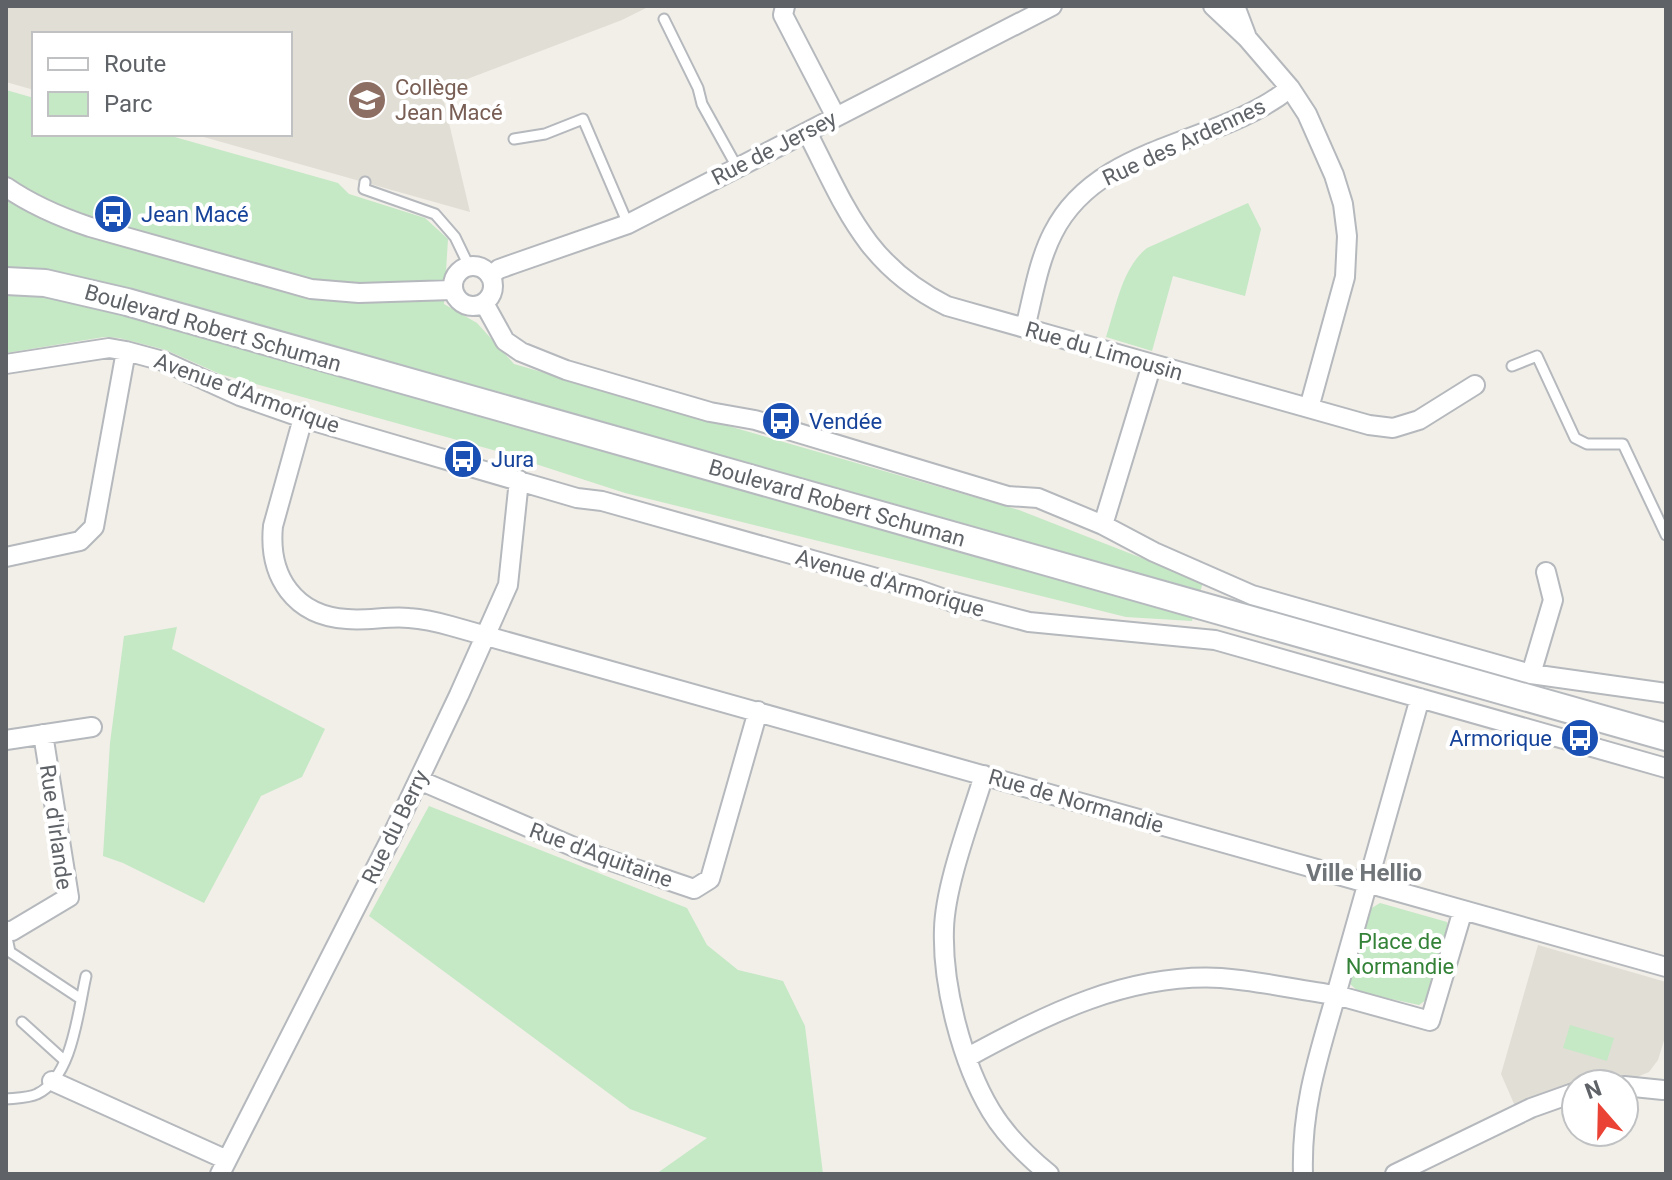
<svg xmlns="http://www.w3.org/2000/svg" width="1672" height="1180" viewBox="0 0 1672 1180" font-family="Roboto,sans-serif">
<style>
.education{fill:#e1ded6}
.green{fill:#c5e8c5}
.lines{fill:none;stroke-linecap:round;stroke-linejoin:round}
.service-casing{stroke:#b5b8bc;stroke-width:13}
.minor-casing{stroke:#b5b8bc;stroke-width:22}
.secondary-casing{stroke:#b6babf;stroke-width:30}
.service{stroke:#fff;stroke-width:9}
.minor{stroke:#fff;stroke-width:18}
.secondary{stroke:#fff;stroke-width:26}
.labels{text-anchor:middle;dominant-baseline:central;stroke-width:8;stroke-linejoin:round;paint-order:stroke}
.education-label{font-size:22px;fill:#785e54;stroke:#fff;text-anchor:start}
.street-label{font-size:22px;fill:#5f6368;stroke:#fff}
.transit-label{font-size:22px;fill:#164399;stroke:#fff;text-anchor:start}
.park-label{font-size:22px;fill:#348238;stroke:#fff}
.neighbourhood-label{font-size:24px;font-weight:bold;fill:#70757a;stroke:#fff}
</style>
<rect width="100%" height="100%" fill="#f1efe8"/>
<path class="education" d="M6,6H650L622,20L441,89L470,212L193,134H290V34H34V90L6,82Z
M1538,945L1666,982V1034L1658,1060L1649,1072L1637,1077L1614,1075L1587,1078L1515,1106L1501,1074Z"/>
<path class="green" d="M6,90L34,98V134H164L338,183L349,194L425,218L448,239L444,304L477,323L514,364L1019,510L1203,582L1192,621L1126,617L625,493L493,450L220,374L166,350L119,338L104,337L6,353Z
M1248,203L1261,229L1245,296L1173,276L1152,351L1106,337C1116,307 1122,268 1147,248Z
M177,627L172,649L325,729L302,777L261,796L204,903L123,863L103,856L110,743L124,636Z
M429,806L687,908L707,945L738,970L783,981L805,1026L823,1174H656L707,1138L630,1109L369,916Z
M1380,903L1447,922L1449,935L1426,1000L1419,1005L1359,992L1350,984L1370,909Z
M1570,1025L1614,1038L1607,1061L1563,1048Z"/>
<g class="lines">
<g class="service-casing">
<path id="service" d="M664,19L698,88L702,104L737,167
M514,139L545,134L583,119L628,224
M365,182L364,189L435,214L455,237L469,266
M1512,366L1537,356L1575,438L1587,444H1623L1666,535
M6,933L10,952L81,999
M22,1022L65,1061
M6,1099C15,1098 29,1098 37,1094C73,1077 78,1010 86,976"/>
</g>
<g class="minor-casing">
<path id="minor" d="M785,6L783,15L836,117
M1213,6L1247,38L1290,88L1307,114L1334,175L1343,204L1347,236L1345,277L1309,408
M1235,6L1246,35
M807,132C846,208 865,265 947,306L1369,425L1393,428L1419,420L1475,385
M6,187C32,205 60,217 90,227L311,289L359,293L452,290
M453 286a20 20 0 1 1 40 0a20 20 0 1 1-40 0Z
M490,276L499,269L513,264L628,224L1052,6
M484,303L505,341L521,352L566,370L710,412L755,420L1008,496L1038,498L1103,525L1154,552L1252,595L1531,674L1666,693
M1025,328C1033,297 1038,262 1053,233C1098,143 1219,146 1290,88
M6,364L109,348L126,351L163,361L240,396L303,418L577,498L602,501L919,590L950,601L1029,622L1215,640L1666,768
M303,418L273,526C268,577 295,616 347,619C367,621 388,616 409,618C423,619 437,622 451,626L1666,967
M1103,525L1152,364
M6,557L80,541L94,527L126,351
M1531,674L1553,600L1546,572
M1420,698L1336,995L1430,1021L1463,910
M6,740L92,727
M984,775C971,818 945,885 944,929C942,985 962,1063 991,1111C1006,1136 1027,1156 1049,1174
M419,780L588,853L694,889L710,879L758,711
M6,931H12L69,897L43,734
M968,1057C1046,1014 1129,973 1221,978C1260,981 1297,990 1336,995C1318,1057 1301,1108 1303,1174
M52,1081L227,1160
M1624,1086L1663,1090
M220,1174L389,842L459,695L508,585L519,480
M1395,1174L1531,1108L1576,1092"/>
</g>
<g class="secondary-casing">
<path id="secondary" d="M6,281L45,283L127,302L1666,737"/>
</g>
<use href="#service" class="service"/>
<use href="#minor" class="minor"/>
<use href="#secondary" class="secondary"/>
</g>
<defs>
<g id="school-disc" transform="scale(2)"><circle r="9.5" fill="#8d6e63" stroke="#fff"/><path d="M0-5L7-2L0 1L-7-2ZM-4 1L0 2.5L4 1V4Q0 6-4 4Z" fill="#fff"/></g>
<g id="bus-disc" transform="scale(2)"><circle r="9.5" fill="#1a4fb4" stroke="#fff"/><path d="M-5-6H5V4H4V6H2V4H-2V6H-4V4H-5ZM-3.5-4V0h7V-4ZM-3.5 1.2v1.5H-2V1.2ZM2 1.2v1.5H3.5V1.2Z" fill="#fff"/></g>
</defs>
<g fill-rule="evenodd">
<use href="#school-disc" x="367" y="100"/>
<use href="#bus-disc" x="113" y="214"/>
<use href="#bus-disc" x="781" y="421"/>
<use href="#bus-disc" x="463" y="459"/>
<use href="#bus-disc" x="1580" y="738"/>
</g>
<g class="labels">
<g class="education-label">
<text x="395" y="87">Collège<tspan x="395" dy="25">Jean Macé</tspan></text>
</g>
<g class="street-label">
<text transform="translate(1184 142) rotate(-25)">Rue des Ardennes</text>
<text transform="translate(774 148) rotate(-27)">Rue de Jersey</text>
<text transform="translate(213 328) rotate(16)">Boulevard Robert Schuman</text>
<text transform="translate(1104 351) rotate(16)">Rue du Limousin</text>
<text transform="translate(247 393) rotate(20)">Avenue d'Armorique</text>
<text transform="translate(837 503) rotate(16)">Boulevard Robert Schuman</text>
<text transform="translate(890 583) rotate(16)">Avenue d'Armorique</text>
<text transform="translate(1076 801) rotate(16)">Rue de Normandie</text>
<text transform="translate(56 827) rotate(82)">Rue d'Irlande</text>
<text transform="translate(395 827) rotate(-64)">Rue du Berry</text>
<text transform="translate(601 855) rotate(20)">Rue d'Aquitaine</text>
</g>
<g class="transit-label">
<text x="141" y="214">Jean Macé</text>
<text x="809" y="421">Vendée</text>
<text x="491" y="459">Jura</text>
<text x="1552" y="738" text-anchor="end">Armorique</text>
</g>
<g class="park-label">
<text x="1400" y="941">Place de<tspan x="1400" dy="25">Normandie</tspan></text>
</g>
<g class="neighbourhood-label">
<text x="1364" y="873">Ville Hellio</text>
</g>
</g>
<rect width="1672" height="1180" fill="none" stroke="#5f6368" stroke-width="16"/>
<rect x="32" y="32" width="260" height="104" fill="#ffffff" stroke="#bfc1c3" stroke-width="2"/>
<rect x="48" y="58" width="40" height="12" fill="#ffffff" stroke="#bfc1c3" stroke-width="2"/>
<text x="104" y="72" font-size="24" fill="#5f6368">Route</text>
<rect x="48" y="92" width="40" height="24" fill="#c5e8c5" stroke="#bfc1c3" stroke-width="2"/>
<text x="104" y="112" font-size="24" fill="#5f6368">Parc</text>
<g transform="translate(1600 1108) rotate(340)"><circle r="38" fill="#ffffff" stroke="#bfc1c3" stroke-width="2"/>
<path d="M0-6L14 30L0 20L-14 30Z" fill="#ea4335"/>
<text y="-12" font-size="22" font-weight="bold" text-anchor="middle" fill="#5f6368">N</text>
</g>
</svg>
